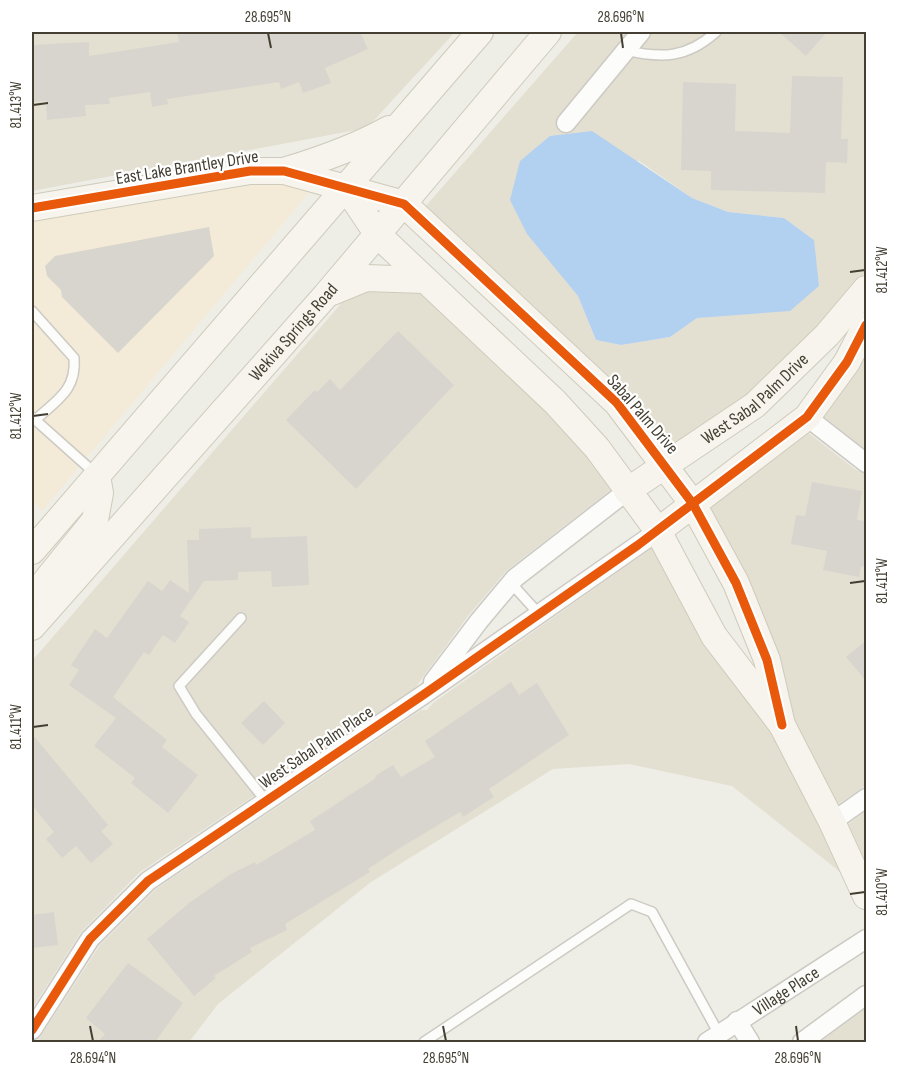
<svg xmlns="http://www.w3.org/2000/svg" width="898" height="1074" viewBox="0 0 898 1074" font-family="'Sofia Sans Condensed',sans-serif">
	<rect width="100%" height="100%" fill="#eeede6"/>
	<g fill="#e3e0d2" fill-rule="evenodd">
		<polygon points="32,32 455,32 367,128 32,191"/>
		<path d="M578 32H866V271L818 329 747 397 669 450 626 396 425 207ZM638 160 692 198 728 212 784 218 814 240 743 313 697 318 670 337 621 345 596 340 578 296 556 266Z"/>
		<polygon points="368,289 418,291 546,409 587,455 611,490 506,571 468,616 415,688 140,872 81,932 32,1009 32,661 346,298"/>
		<polygon points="866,350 866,450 822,415"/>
		<polygon points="806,431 856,470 866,474 866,785 837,805 793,721 708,506"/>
		<polygon points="653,547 771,730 844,875 732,786 629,764 553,769 371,882 218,1004 189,1042 37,1042 100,945 156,889 421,710 427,710 433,703"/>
		<polygon points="866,811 866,867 847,825"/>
		<polygon points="866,1008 866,1042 820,1042"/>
	</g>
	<polygon fill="#f3ebd7" points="274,181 275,184 284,182 312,189 42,511 32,500 32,219 251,182"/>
	<polygon fill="#b2d0f0" points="592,131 692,198 728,212 784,218 814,240 819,286 790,311 697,318 670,337 621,345 596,340 578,296 527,234 510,200 520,161 550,136"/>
	<g fill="#d7d5ce">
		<polygon points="177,32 360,32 368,49 325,68 331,83 303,93 299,82 281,89 279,82 167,99 168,104 152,107 150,92 109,98 110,104 85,105 86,116 47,120 46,101 32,102 32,45 89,42 89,56 179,42"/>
		<polygon points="779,32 827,32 806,56"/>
		<polygon points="792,76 843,77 841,139 848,139 847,163 826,162 825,193 711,190 711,171 681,170 683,82 736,84 735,131 790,133"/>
		<polygon points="209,227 214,256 118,353 62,297 61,290 47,276 45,266 55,256"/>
		<polygon points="398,331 454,385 356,489 286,420 315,390 317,392 330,379 340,390"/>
		<polygon points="812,482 862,491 857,520 867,521 867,567 861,566 859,577 823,570 827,551 791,544 796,515 805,516"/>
		<polygon points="251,527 251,538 307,536 309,585 272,587 271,571 238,572 238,580 204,581 180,616 189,622 175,643 163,635 149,655 144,652 113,697 167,740 162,747 198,775 168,813 131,783 135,778 94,746 116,718 69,685 79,670 71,665 95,629 107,638 148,581 162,591 170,580 189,593 187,540 199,540 199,529"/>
		<polygon points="867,640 867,682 846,657"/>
		<polygon points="511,682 519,695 537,683 569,735 489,789 494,797 463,817 460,812 403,846 368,869 370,872 285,924 287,930 250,948 252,952 214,976 216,978 194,996 147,939 189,903 231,874 255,862 256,865 315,830 310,821 376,778 375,776 393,765 401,777 435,757 425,741"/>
		<polygon points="264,701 285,723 263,745 241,723"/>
		<polygon points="32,734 108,825 101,831 113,844 91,863 76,846 62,858 46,839 54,832 32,805"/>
		<polygon points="54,912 58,945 32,948 32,915"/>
		<polygon points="128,963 183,1003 155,1042 98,1042 105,1034 86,1018"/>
	</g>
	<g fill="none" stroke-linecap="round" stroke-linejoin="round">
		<defs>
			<g id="lane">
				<path d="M625 50C662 59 687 58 716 32"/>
				<path d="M32 311 74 358C77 390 56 401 35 420"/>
				<polyline points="32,417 97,475"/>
				<polyline points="511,583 539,614"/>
				<polyline points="241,618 179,686 196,714 266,801"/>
				<polyline points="424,1042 631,904 652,912 719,1034"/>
			</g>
			<g id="street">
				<polyline points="566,123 641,32"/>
				<polyline points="807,417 866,463"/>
				<polyline points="433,682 479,621 515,578 627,491"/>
				<polyline points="832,822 866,798"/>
				<polyline points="737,1021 750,1042"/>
				<polyline points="32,1030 90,939 148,881 423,695 658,531"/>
				<path id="s1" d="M707 1042 866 939"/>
				<polyline points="802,1042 866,995"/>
			</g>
			<g id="secondary">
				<path d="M287 170C323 159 357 147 389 129"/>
				<polyline points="346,187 378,235 555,402 597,448 658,531 714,636 782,725 832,822 866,896"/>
				<polyline points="32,208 250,171 284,171 404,204 617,403 693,504 736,583 767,660 782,725"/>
				<polyline points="332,292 366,278 424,280"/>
				<path id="s2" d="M627 491 755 405 827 335 866 289"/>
				<polyline points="658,531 807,417 847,362 866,325"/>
				<polyline points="32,551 480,32"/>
				<polyline points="32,598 95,520 100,493 97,476"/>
				<path id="s3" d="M32 627 326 295 548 32"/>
			</g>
		</defs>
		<use href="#lane" stroke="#cccac3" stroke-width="12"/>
		<use href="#street" stroke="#cccac3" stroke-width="21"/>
		<use href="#secondary" stroke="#cecbbc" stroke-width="28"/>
		<use href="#lane" stroke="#fcfcfb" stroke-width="9"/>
		<use href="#street" stroke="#fcfcfb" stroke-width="18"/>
		<use href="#secondary" stroke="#f6f4ec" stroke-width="26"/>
		<defs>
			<g id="cycleway">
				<polyline points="32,208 250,171 284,171 404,204 617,403 693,504 736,583 767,660 782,725"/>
				<polyline points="32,1030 90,939 148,881 423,695 638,545 807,417 847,362 866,325"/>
			</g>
		</defs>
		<use href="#cycleway" stroke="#fff" stroke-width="13"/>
		<use href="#cycleway" stroke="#e8590c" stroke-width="9"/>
	</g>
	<path fill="none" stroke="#443f32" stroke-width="2" d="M268 33 271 48M621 33 623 48M33 105 48 103M850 272 865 270M33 416 48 414M850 583 865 581M33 727 48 725M850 894 865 892M90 1026 93 1041M443 1026 446 1041M796 1026 798 1041"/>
	<g text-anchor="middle" stroke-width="4.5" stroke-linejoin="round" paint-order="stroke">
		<g font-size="18" fill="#443f32" stroke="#fff">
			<text transform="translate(187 167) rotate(-9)" y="6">East Lake Brantley Drive</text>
			<text dy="6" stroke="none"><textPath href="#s3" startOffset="394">Wekiva Springs Road</textPath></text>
			<text dy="6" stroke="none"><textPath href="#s2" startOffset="158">West Sabal Palm Drive</textPath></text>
			<text transform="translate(643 414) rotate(49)" y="6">Sabal Palm Drive</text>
			<text transform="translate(316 747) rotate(-34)" y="6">West Sabal Palm Place</text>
			<text dy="6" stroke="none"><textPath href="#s1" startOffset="94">Village Place</textPath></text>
		</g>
	</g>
	<rect width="898" height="1074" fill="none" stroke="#ffffff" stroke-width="66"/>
	<rect x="33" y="33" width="832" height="1008" fill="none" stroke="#443f32" stroke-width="2"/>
	<g font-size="15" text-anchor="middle" fill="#443f32">
		<text x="268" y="22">28.695°N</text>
		<text x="621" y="22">28.696°N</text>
		<text transform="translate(16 105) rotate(-90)" y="5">81.413°W</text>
		<text transform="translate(882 270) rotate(-90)" y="5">81.412°W</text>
		<text transform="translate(16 416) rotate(-90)" y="5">81.412°W</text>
		<text transform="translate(882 581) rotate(-90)" y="5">81.411°W</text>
		<text transform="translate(16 727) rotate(-90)" y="5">81.411°W</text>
		<text transform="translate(882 892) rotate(-90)" y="5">81.410°W</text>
		<text x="93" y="1063">28.694°N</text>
		<text x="446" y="1063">28.695°N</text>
		<text x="798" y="1063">28.696°N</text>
	</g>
</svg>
